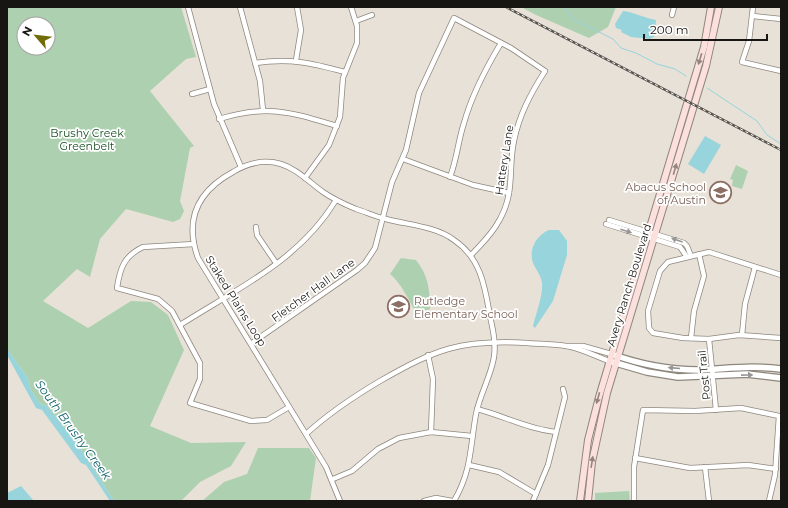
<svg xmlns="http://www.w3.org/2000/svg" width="788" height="508" viewBox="0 0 788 508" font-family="Montserrat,sans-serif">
	<rect width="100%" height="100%" fill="#e8e1d7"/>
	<g fill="#add1b0" fill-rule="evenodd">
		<path d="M7 7H181L196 57 186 59 150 91 194 146 190 148 180 201 184 211 180 219 173 222 126 209 100 239 90 277 77 269 43 301 88 328 131 301 151 302 168 315 184 350 150 426 191 443 246 442 231 466 200 482 181 501H114L77 443 47 406 39 403 31 390 27 377 7 349ZM24 24H48V48H24Z"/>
		<polygon points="521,7 616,7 608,27 589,38 536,15"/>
		<polygon points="736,165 748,171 742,189 732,186 733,180 730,179"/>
		<path d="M401 258 416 260C428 275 430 290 430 309L417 314C409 301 402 284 390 274Z"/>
		<polygon points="258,448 309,448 316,458 310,501 202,501 224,482 247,474"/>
		<polygon points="629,491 630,501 595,501 595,493"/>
	</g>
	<g fill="#98d4dc">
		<path d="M623 11C633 12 645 18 656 20L655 36 650 39 631 37 621 32 622 30 616 28 615 24Z"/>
		<polygon points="705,136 721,145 704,174 688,164"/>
		<path d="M549 230H559L567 241V255L553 301 535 328 533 326C536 313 543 297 542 283 541 275 536 270 533 263 528 249 537 235 549 230Z"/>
		<polygon points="7,349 27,377 31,390 39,403 47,406 77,443 114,501 110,501 86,465 81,463 42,410 36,408 7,355"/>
		<polygon points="21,486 34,501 7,501 7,493"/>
	</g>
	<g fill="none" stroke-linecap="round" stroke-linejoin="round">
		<g stroke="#98d4dc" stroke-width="1">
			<polyline points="565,7 573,19 613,39 621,48 636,53 657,64 675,69 686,76"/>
			<polyline points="707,88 757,121 767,135 781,144"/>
		</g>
		<defs>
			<g id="minor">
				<polyline points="188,7 214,104 241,167"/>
				<polyline points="240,7 260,81 263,110"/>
				<polyline points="753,7 749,41 742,62 781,71"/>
				<polyline points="672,15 674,7"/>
				<polyline points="753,16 781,19"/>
				<polyline points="356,21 372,15"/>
				<polyline points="296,60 301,30 297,7"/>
				<path d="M255 63C291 58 311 63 345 72"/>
				<polyline points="192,94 210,89"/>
				<path d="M219 119C268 104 290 112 337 126"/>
				<polyline points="403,159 473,185 509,193"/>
				<path d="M450 177C457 159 458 141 464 123 472 94 486 68 501 43"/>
				<polyline points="305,178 329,145 340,117 343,78 357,43 357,26 351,7"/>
				<polyline points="609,220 684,243 687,246 691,256"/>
				<polyline points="606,224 680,247 687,257"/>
				<polyline points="256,227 257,235 276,263"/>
				<path d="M194 244 143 247C124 256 120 268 117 288L158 299 172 311 200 363V379L190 403 251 421 267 420 289 407"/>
				<polyline points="781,275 709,252 668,262 660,271 648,311 649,328 653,333 683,338 709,339 739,335 781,338"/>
				<path d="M180 325C238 288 299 261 336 200"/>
				<polyline points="742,335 745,304 755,267"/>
				<polyline points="691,338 694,311 704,276 699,254"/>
				<polyline points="709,339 716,410"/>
				<path d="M252 343 357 270 365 263 375 248 392 182 406 150 419 93 454 18 511 48 545 71C531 93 519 115 514 141 510 158 512 176 509 193 505 219 489 237 471 255"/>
				<polyline points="567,346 583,346 611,354"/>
				<polyline points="428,355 433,379 431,432"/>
				<path d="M477 409C504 416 528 429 556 432"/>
				<path d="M306 434C329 413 353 397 380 381 436 349 461 339 527 343 539 344 553 344 566 346 580 348 595 356 609 361"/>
				<polyline points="635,458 690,468 748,465 776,469"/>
				<polyline points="469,465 499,472 536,494"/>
				<polyline points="705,467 709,501"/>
				<polyline points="333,479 352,471 378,449 399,438 431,432 472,436"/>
				<path d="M340 501 326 467 198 258C184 219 198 191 233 172 248 163 264 159 281 164 297 169 309 182 323 192 333 199 344 204 356 209 366 212 376 217 386 219 408 225 435 226 454 240 481 258 485 287 490 316 493 330 496 343 494 357 491 376 480 394 476 414 470 447 472 470 454 501"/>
				<polyline points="424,501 436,498 452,501"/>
				<polyline points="533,501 548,465 565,397 563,389"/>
				<polyline points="634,501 634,467 643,410 695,411 741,408 779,416 775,475 769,501"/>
			</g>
			<g id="tertiary">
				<path d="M611 354C639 364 668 370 698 370 726 369 753 365 781 369"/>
				<polyline points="609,361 647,372 678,377 747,374 781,378"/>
			</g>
			<g id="secondary">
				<polyline points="580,501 588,440 599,397 704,47 711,7"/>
				<polyline points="588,501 592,462 607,393 706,66 719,7"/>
			</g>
		</defs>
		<use href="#minor" stroke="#8e877e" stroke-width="6"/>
		<use href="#tertiary" stroke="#8e877e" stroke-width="8"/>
		<use href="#secondary" stroke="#8e877e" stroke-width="8"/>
		<use href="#minor" stroke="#fff" stroke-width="4.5"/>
		<use href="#tertiary" stroke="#fff" stroke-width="5.5"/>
		<use href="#secondary" stroke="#fce0dd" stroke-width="6"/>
		<defs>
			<polyline id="rail" points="506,7 781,150"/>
		</defs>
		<use href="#rail" stroke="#54514b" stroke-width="2.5"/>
		<use href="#rail" stroke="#fff" stroke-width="1" stroke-dasharray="3" stroke-linecap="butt"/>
	</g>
	<defs><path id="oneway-solid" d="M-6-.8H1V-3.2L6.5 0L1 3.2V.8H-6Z"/></defs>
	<g fill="#958582">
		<use href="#oneway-solid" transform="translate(700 59) rotate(107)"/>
		<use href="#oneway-solid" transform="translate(675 169) rotate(-74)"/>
		<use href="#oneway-solid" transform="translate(598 398) rotate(105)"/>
		<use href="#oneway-solid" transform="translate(592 462) rotate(-81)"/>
	</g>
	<g fill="#979694">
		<use href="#oneway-solid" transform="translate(626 231) rotate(18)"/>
		<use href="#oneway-solid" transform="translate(677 240) rotate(-160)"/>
		<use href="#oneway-solid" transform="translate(674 368) rotate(-175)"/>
		<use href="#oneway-solid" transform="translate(747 375) rotate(-1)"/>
	</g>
	<defs>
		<symbol id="school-ring" viewBox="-11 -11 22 22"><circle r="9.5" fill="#fff" stroke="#8d6e63" stroke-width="1.5"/><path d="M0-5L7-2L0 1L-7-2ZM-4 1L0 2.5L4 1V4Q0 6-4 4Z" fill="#8d6e63"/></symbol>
	</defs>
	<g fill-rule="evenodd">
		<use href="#school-ring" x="708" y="180" width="25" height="25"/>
		<use href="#school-ring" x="386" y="294" width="25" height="25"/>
	</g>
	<g text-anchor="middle" stroke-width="3.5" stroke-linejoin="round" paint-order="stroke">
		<g font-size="11" fill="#185024" stroke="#fff">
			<text x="87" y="137">Brushy Creek<tspan x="87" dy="13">Greenbelt</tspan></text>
		</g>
		<g font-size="11" fill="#181612" stroke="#fff">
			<text transform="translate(504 160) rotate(-81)" y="4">Hattery Lane</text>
			<text transform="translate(629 285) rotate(-73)" y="4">Avery Ranch Boulevard</text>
			<text transform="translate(313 290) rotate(-36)" y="4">Fletcher Hall Lane</text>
			<text transform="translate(236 301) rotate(58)" y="4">Staked Plains Loop</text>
			<text transform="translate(704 375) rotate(-96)" y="4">Post Trail</text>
		</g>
		<g font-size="11" fill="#785e54" stroke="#fff" text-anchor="end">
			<text x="706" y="191">Abacus School<tspan x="706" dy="13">of Austin</tspan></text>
			<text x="414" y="305" text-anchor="start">Rutledge<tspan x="414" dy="13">Elementary School</tspan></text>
		</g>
		<g font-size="12" font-style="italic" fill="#0b6069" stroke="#fff">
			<text transform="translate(73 430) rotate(54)" y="4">South Brushy Creek</text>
		</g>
	</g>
	<rect width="788" height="508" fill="none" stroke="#181612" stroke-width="16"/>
	<g transform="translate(36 36) rotate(298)"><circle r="19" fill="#ffffff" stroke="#a3a2a0"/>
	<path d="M0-3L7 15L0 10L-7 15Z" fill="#716c09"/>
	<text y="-6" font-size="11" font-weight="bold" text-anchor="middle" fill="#181612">N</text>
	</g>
	<path d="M644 34v6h123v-6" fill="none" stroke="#181612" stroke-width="2"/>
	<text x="650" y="34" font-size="12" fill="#181612" stroke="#ffffff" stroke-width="3" paint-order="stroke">200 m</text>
</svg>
